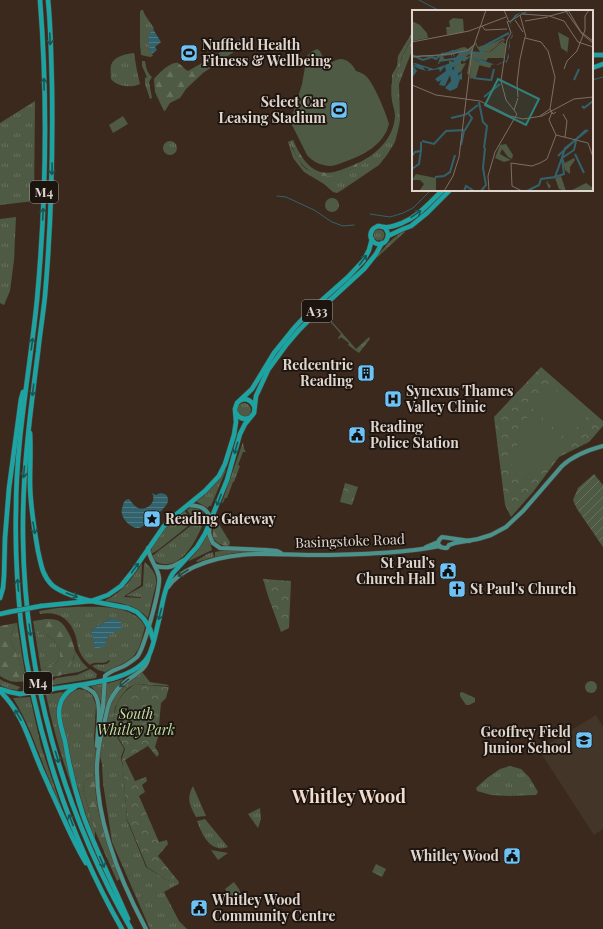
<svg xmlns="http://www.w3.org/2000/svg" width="603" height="929" viewBox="0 0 603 929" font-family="'Playfair Display',serif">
	<defs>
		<pattern id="grass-tufts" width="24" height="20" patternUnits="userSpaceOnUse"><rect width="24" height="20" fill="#4e5a43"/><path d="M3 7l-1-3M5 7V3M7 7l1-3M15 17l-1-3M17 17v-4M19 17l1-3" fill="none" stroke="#67715d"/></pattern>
		<pattern id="forest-firs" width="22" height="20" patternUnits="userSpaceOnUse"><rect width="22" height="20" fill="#4e5a43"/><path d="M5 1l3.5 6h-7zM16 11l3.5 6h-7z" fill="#67715d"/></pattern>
		<pattern id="park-crowns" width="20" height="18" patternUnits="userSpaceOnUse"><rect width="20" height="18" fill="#4e5a43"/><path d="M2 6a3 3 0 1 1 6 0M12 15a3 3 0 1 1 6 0" fill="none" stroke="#67715d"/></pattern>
		<pattern id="garden-furrows" width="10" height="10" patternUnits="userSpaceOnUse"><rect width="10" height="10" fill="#4e5a43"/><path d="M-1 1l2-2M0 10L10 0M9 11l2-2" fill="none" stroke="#67715d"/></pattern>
		<pattern id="water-rules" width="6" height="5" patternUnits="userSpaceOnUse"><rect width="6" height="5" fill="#32636d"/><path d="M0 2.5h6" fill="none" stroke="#4f7881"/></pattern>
	</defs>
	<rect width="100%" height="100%" fill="#3b291e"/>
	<polygon fill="#433528" points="596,715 603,727 603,829 594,835 539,750"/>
	<g fill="url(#grass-tufts)" fill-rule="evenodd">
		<path d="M141 10H143L145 15 154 28C146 36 148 47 153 56L150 57 141 55 140 44V12Z"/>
		<path d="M413 35V48L399 84 400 120 399 126 395 142 387 155 379 165 342 190 337 193 333 192 324 184 304 172 293 158 288 142 290 141 292 148 302 165 306 169 312 172 338 174 357 167 358 163C376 155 394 138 395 116 395 111 393 106 392 101 391 94 391 88 392 82H394L397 70 400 66 401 60Z"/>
		<path d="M134 53 137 71 140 84C132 88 117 87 111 79 111 75 110 69 111 65 114 56 126 54 134 53Z"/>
		<path d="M142 61H145C146 67 147 73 152 77L149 82 152 98 150 99 145 84V78L147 77 142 66Z"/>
		<polygon points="35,101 34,201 0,205 0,123"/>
		<circle cx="170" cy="148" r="7"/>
		<circle cx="332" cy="205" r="7"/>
		<polygon points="16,217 14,260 10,291 4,305 0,303 0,219"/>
		<circle cx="379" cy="235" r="5.5"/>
		<path d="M405 231V232L372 262C382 251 391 237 405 231Z"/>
		<polygon points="328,317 356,349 369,337 370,339 359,353 348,345 349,343 341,337 339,339 338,338 341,334 327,318"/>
		<circle cx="244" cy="410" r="7"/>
		<polygon points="243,442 244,449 246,452 243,452 238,465 240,466 234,482 233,482 227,498 225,498 223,503 222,502"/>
		<path d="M225 469 226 470 211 506H209L208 508 197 502V501C209 492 217 482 225 469Z"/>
		<polygon points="190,508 197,509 204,512 194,521 187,510"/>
		<path d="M185 511 193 522 158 550 151 554C150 541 174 517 185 511Z"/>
		<path d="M206 514V517C199 534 186 566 164 564 158 564 155 561 152 556Z"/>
		<polygon points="208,534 212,550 189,561 189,560 198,550"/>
		<polygon points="226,550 253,551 253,552 234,553 215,557 215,552"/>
		<polygon points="213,552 214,557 197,562 196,561 207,554"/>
		<path d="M145 562C152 569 157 574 156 584L148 618C135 605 124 603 106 601V600C123 592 132 578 142 563L141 585 126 595 124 597 140 598 141 597 127 596V595L143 586 144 564Z"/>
		<path d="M74 607C96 607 135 604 145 627 140 645 140 655 122 664 116 667 110 669 105 672L98 670 92 666C98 662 104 668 110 661L109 660C103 666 96 660 90 665 85 661 81 656 79 650 77 645 77 639 75 634 69 617 56 611 40 614L39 611 57 608ZM111 618 113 632 108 636 105 643 95 648 91 631 93 629Z"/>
		<polygon points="16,623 17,623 26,680 25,681 24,675 19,660 11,641 11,635"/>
		<path d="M35 633C40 633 46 634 50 637 57 642 64 654 57 662 53 667 46 665 41 670Z"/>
		<polygon points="75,651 82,662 88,668 79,672 53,676 62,674 74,658"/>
		<polygon points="90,669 97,674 96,678 53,685 51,682 56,678 77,675"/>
		<polygon points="142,672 150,682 169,685 168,686 136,684 128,688 121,696 115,708 111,735 116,735 124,749 121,757 123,769 127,820 146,867 165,879 178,884 164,892 179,921 187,929 150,929 112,842 103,783 102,764 100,756 101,744 109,708 113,698 119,688"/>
		<polygon points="0,679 3,681 20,687 20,688 18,689 18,690 9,689 0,685"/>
		<polygon points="123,679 112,693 104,716 106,684"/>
		<circle cx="591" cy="687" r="6"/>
		<polygon points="102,684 103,685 101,702 97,693 91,686"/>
		<path d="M79 689 85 690 92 695 96 705 94 739 96 752 95 773 93 776 85 781 83 789 95 831V840C92 830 88 821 85 811 77 788 72 765 67 742 64 731 60 719 61 708 63 698 70 692 79 689Z"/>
		<path d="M62 692H63L58 704V717L69 772 80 810C66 772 54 734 46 695Z"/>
		<polygon points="462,692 475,698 475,702 469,705 466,705 460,696 460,693"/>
		<path d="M30 697 41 746 63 812C59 804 56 795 52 786 39 756 30 725 13 698Z"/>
		<polygon points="510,766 521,769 529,777 538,792 536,795 509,796 491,795 477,791 476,788 487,778 500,769"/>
		<path d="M193 786 206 816 196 817C190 805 186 799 193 786Z"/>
		<polygon points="260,808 261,819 258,828 248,814"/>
		<path d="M205 819 228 847C225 848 221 849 218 848 206 845 201 831 197 821Z"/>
		<polygon points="211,850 228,853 218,860"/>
		<polygon points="376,864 386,869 382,877 372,872"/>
		<polygon points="234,882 239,889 243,900 235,905 225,889"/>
	</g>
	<g fill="url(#forest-firs)">
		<polygon points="413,31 413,35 401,59 400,66 397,70 394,82 392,82 392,75 397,66 398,56"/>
		<path d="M240 39 241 47 203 73 186 89 180 98 170 103 165 111H164L155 92 154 79C158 74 171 61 178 63 182 65 184 69 188 71L216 55Z"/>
		<path d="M293 140C301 157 311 177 334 172 342 170 350 166 358 163L357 167C351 169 345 172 339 174 312 182 298 164 290 141Z"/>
		<path d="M217 521 230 542 229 546C213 546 208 533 217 521Z"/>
		<path d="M46 619C50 619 55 619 59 621 66 625 74 642 75 651 75 658 67 672 61 675 56 677 48 677 42 678L41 670C46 665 53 667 57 662 64 654 57 642 50 637 46 634 40 633 35 633L33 621Z"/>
		<path d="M16 623 11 635V641L19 660 24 675 25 681C14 683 10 682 0 676V626Z"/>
		<path d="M95 773C95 780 95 788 96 795 99 824 111 852 120 879L117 881 95 831 83 789 85 781 93 776Z"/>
	</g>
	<g fill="url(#park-crowns)">
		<polygon points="541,367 603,421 603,426 589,442 559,457 533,492 511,517 505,505 494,417"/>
		<polygon points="345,483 358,487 352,505 340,502"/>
		<polygon points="263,579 291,581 289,628 281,632 268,596"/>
		<path d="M136 684 169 687 166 698 161 703 158 737 155 747 159 754 157 757 148 746 125 760 135 781 146 777 147 781 142 785 145 792 139 796 159 842 167 840 168 844 158 856 179 882 178 885 165 879 147 867 127 819 122 758 125 749 117 735 111 734C115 712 114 696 136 684Z"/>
	</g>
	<polygon fill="url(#garden-furrows)" points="594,474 603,485 603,547 577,509 573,500 578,488"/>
	<g fill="#4e5a43">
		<path d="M317 49 320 51 326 65C336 61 340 55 350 63 353 66 354 67 356 71 360 72 364 74 367 77 375 86 386 113 389 124 384 145 362 156 344 162 339 164 334 166 329 166 320 165 313 162 307 155L292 125 291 120 302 84 307 56 311 52Z"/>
		<polygon points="123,116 128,124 113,133 109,125"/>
		<polygon points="551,386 587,416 567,439 532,408"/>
		<polygon points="531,413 563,441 545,462 513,434"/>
		<polygon points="519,443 543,464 530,480 505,458"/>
		<polygon points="146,716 153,716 153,729 147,729"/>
	</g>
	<g fill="url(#water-rules)">
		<path d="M153 29 161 42 155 47 157 50 152 54C148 46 146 36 153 29Z"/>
		<path d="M152 493 156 495C163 490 171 496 167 504 165 507 162 510 160 512H157L153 510 148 512C147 516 148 520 145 524 138 534 124 523 122 514 121 511 122 508 123 505 124 501 125 500 129 499 132 502 134 506 138 508 147 511 157 502 152 493Z"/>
		<path d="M111 618 116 619 122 623 121 630C111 633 106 636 105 646L95 649 91 631 93 629Z"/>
	</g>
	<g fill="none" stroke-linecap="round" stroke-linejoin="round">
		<g stroke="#32636d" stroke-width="1">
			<polyline points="419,0 440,11"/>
			<polyline points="592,80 603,77"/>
			<polyline points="277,196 286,197 314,210 332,222 343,226 354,225"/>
			<polyline points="370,214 390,217 403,213 413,208 431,190"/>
		</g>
		<defs>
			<g id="major">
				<path d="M188 505C200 506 207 507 211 520"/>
				<polyline points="210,525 209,533 211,539 213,543 220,548 266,550 277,551 281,553"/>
				<path d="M470 541 442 537 439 540 438 544 440 547 445 548H447L449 545 455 543 478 539 491 535 506 527 523 511 562 466C574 455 588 450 603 446"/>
				<polyline points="426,547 438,542"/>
				<path d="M155 566C168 569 173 567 184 560"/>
				<path d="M168 587C175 577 183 572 194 567 238 547 280 556 327 555 363 554 404 553 440 546"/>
				<path d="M80 685C85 687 90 689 94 693 103 704 97 732 97 746"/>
				<path d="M98 730 103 707 105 676C110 671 115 670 122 667 127 665 132 661 137 657 144 649 161 587 159 577 157 566 149 559 148 548"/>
				<path d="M146 929C120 880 95 820 97 764 98 750 100 737 104 724 106 717 107 708 110 701 114 693 118 687 125 682 136 673 146 671 149 656"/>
			</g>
			<g id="highway">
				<path d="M40 0C48 100 46 201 37 300 30 370 16 439 16 509 15 547 17 585 21 623 34 730 69 836 122 929"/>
				<path d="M48 0C51 28 51 57 52 86 53 156 51 226 45 296 43 315 40 333 38 352 30 414 22 475 23 538 25 675 62 810 131 929"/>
				<polyline points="592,55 603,55"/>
				<polyline points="592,68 603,64"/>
				<path d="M384 227C393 235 385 248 375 243 370 240 369 234 373 229 374 228 376 227 378 226 383 226 380 227 384 227 390 228 397 225 402 223 419 216 430 202 443 190"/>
				<polyline points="388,236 403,229 411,226 427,213 450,190"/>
				<path d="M241 400C247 398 252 401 254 406"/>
				<path d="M236 413C239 418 243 420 249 418"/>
				<path d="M30 433C31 449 30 466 30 482 30 505 34 528 38 551 41 564 42 575 52 585 61 593 79 598 91 601"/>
				<polyline points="0,598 3,588 4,576 5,538 9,488 21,399 23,392"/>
				<polyline points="91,601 108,595 121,586 133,571 164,526 173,517 205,491 219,476 225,464 234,435 236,422 235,409 237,403 252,389 274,353 295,327 312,309 348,277 364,260 369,250 372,239"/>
				<polyline points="41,606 91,601 128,608 137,612 144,619 150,629 153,639"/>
				<polyline points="0,614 9,612"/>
				<path d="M75 687C68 691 62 696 60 705 57 716 62 730 65 741 69 766 75 791 83 815 96 851 113 884 128 919"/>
				<polyline points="0,689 10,692 20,694"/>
				<path d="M53 689C80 684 135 682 149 655 154 645 156 631 159 620 162 605 165 586 173 573L197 547 205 534 227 480 240 434 245 424 254 413 256 396 268 370 287 344 299 330 316 313 364 269 376 254 382 243"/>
				<path d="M0 691C23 714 28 738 40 766 43 774 47 781 50 789 62 814 72 840 86 863"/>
			</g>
		</defs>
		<use href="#major" stroke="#53453a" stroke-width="5"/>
		<use href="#highway" stroke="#53453a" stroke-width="5.5"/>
		<use href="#major" stroke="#4a928c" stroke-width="4"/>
		<use href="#highway" stroke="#1da3a2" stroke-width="4.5"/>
		<defs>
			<g id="highway-bridge">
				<polyline points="9,612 41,606"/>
				<polyline points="20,694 53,689"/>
			</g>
		</defs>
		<use href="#highway-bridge" stroke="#53453a" stroke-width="5.5" stroke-linecap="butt"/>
		<use href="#highway-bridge" stroke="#1da3a2" stroke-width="4.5"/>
	</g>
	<defs><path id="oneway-shaft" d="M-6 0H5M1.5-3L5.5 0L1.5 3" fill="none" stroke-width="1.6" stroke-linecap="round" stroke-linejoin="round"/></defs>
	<g stroke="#1c5451">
		<use href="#oneway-shaft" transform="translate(50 39) rotate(88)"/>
		<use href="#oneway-shaft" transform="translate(44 84) rotate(-92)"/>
		<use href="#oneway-shaft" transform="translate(52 169) rotate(91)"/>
		<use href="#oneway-shaft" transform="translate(43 214) rotate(-87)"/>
		<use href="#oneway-shaft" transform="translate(416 214) rotate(-35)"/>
		<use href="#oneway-shaft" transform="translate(363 260) rotate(-54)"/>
		<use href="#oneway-shaft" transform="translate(32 344) rotate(-82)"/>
		<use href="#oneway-shaft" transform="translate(33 390) rotate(97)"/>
		<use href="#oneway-shaft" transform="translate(236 448) rotate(106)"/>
		<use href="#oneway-shaft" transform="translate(24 472) rotate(94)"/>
		<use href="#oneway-shaft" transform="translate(219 500) rotate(111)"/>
		<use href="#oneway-shaft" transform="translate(34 528) rotate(80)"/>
		<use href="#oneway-shaft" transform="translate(135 568) rotate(-54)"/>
		<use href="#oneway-shaft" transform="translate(18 585) rotate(-94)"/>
		<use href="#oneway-shaft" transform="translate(72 595) rotate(20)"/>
		<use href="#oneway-shaft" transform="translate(160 614) rotate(105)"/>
		<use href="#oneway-shaft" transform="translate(30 630) rotate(82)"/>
		<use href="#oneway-shaft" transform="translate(18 715) rotate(-120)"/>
		<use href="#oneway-shaft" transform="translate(57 757) rotate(74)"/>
		<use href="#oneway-shaft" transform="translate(71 820) rotate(-111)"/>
		<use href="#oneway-shaft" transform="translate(102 862) rotate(67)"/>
	</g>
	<g stroke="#2e4641">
		<use href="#oneway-shaft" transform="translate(183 573) rotate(147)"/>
		<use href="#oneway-shaft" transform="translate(124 683) rotate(141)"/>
	</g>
	<defs>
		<symbol id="stadium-square" viewBox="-11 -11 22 22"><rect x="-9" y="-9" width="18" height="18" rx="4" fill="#6fc2f4" stroke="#1c140f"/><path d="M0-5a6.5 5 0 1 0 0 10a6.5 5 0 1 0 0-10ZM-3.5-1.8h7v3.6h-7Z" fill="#111"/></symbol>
		<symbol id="building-square" viewBox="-11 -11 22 22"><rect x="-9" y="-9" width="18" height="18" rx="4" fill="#6fc2f4" stroke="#1c140f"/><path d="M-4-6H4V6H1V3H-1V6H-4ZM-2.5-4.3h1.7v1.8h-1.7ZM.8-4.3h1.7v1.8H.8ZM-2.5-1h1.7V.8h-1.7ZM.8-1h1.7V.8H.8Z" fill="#111"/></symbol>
		<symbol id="hospital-square" viewBox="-11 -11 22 22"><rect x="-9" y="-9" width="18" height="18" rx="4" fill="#6fc2f4" stroke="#1c140f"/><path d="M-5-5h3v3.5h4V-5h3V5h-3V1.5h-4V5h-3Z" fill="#111"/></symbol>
		<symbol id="civic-square" viewBox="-11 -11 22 22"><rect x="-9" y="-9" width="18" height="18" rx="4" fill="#6fc2f4" stroke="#1c140f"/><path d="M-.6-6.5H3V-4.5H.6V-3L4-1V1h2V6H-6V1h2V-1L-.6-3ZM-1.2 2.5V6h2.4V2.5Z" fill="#111"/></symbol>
		<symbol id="sight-square" viewBox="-11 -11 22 22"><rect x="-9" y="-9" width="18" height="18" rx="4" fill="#6fc2f4" stroke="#1c140f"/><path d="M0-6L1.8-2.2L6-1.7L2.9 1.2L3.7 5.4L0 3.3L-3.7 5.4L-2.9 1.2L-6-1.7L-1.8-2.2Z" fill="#111"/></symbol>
		<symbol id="church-square" viewBox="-11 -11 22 22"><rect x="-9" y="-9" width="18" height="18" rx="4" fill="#6fc2f4" stroke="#1c140f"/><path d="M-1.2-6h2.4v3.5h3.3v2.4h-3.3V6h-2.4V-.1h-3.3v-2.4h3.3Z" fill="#111"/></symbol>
		<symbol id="school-square" viewBox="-11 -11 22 22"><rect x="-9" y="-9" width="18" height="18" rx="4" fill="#6fc2f4" stroke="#1c140f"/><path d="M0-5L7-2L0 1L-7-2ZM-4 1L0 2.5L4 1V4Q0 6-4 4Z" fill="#111"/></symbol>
	</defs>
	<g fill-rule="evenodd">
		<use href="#stadium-square" x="179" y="43" width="20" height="20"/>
		<use href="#stadium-square" x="329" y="100" width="20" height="20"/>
		<use href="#building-square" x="356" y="363" width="20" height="20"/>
		<use href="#hospital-square" x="383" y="389" width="20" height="20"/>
		<use href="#civic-square" x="347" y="425" width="20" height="20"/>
		<use href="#sight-square" x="142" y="509" width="20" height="20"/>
		<use href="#civic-square" x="438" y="561" width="20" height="20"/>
		<use href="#church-square" x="447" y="579" width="20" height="20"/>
		<use href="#school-square" x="574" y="730" width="20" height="20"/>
		<use href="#civic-square" x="502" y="846" width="20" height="20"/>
		<use href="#civic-square" x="189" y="898" width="20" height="20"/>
	</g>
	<g text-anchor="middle" stroke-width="3.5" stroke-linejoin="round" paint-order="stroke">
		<g fill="#1c140f" stroke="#a59b94" stroke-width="1">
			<rect x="30" y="181" width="28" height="22" rx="3"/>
			<rect x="302" y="300" width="30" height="22" rx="3"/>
			<rect x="24" y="672" width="28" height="22" rx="3"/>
		</g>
		<g font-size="13" font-weight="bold" fill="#e0d5cd">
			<text x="44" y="197">M4</text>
			<text x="317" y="316">A33</text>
			<text x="38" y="688">M4</text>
		</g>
		<g font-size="14" font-weight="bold" fill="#e0d5cd" stroke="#1c140f" text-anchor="start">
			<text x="202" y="50">Nuffield Health<tspan x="202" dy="16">Fitness &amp; Wellbeing</tspan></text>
			<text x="326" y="107" text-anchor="end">Select Car<tspan x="326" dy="16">Leasing Stadium</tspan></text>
			<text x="353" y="370" text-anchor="end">Redcentric<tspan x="353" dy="16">Reading</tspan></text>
			<text x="406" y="396">Synexus Thames<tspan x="406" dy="16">Valley Clinic</tspan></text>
			<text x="370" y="432">Reading<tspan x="370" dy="16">Police Station</tspan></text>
			<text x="165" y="524">Reading Gateway</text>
			<text x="435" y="568" text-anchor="end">St Paul's<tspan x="435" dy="16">Church Hall</tspan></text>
			<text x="470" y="594">St Paul's Church</text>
			<text x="571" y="737" text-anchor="end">Geoffrey Field<tspan x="571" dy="16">Junior School</tspan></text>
			<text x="499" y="861" text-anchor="end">Whitley Wood</text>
			<text x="212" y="905">Whitley Wood<tspan x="212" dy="16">Community Centre</tspan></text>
		</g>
		<g font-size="14" fill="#e0d5cd" stroke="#1c140f">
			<text transform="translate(350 541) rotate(-2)" y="5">Basingstoke Road</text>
		</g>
		<g font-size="14" font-style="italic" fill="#bfdfa4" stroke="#1c140f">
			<text x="136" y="719">South<tspan x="136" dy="16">Whitley Park</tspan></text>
		</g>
		<g font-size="18" font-weight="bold" fill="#f3dbcc" stroke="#1c140f">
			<text x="349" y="803">Whitley Wood</text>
		</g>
	</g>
	<g transform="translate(412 10)">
		<rect width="181" height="181" fill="#3b291e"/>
		<path d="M0 11 8 15 15 23 16 28 1 31ZM91 29 78 41 71 42 75 35ZM91 32 94 34 92 48H76L74 51 59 47 60 42H78ZM59 47 68 53 64 67 58 69ZM94 134 101 145 100 149 96 147 90 139 88 144 99 150 92 152 83 148 88 135ZM4 164 24 168V181H7L12 174 8 170H0Z" fill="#4e5a43"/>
		<path d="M91 28 93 30 91 32 77 42 70 43H61L60 42 59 47 57 44 54 47H59V52L63 51 60 47 64 51 80 54 78 58 59 53 57 64H55L58 47 52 52 49 49V54L54 53 49 62 46 63V59L41 63 43 54 38 58 40 61 37 63 33 61 37 60 32 57 37 56V50L41 52 44 50 47 43 42 44 43 47 40 44V48L39 45 31 46 33 50 28 51 27 54 31 53 26 54 29 43 45 41 53 37 56 39 61 35 60 42H68L63 34 64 32 66 37 78 33 72 41 74 42 92 30 84 32ZM150 146 153 153 162 148 163 150 158 157V164L153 160ZM149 166 154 181 147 179 143 168 135 172 139 176 137 179 134 172ZM174 173 181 178V181H158Z" fill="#4e5a43"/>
		<path d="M41 8 51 9 52 22 35 25 34 17H38L37 11ZM146 22 157 28 155 45V42L149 38ZM51 37 54 40 36 45 17 47 2 45H29Z" fill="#4e5a43"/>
		<path d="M113 0 114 3 125 0 112 4 108 3 99 12V16L100 18 101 25 100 28 98 29V36L96 42 97 47 94 54V51L88 54 85 55 70 53 58 47 55 49 51 50 40 58 41 61 42 58 44 59 46 56 51 57 47 58 46 66 50 62V70L48 69 45 78 38 81 33 78 39 71 38 65 33 76 27 75 29 70 26 72 23 69 34 61 33 56 28 62 27 59 15 61 17 59 11 57 14 61 2 57 5 61 0 68V56L8 58 0 55H6L0 54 3 53 22 59 58 46 84 55 95 50 98 29 101 24 100 18 98 12 103 5 107 3 113 2Z" fill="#32636d"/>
		<path fill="none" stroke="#32636d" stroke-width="2" d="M0 45 11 50 20 47 24 49 27 46 41 41 70 43 74 35 97 23M40 49 43 50 50 42M27 51 53 47M61 68 78 70M162 70 167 59M79 71 82 59M72 87 88 74M67 92 71 112 75 116 72 138M170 96 172 98 181 91M53 105 66 95M39 108 52 105M10 131 22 134 34 121 53 120 60 108 56 103M49 135 52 121M152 139 176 120M163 144 172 163M0 146 3 142 9 141V132M146 146 174 120M0 159 7 154 9 140M23 167 32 166 38 162 43 145M143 167 152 164 150 148 162 140 164 131M52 181 54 176 62 181M69 181 74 175 71 158 73 138M115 181 127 175 129 169 143 167 153 139"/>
		<path fill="none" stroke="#7d6e64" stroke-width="1" d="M92 0 97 12 110 4 138 6M153 0 170 24 181 33M156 0 169 22 181 31M108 5 114 27M137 6 152 11 166 32 181 37M138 6 156 1M103 10 111 22M113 11 136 7M70 16 73 20 95 19M57 21 94 7M113 28 129 32 136 41 143 67 138 99 141 104 144 102M0 32 57 21M0 47 39 44 56 40 63 34M108 49 113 27M152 59 155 51 165 41 173 20V6L177 0M0 75 24 85 68 91 98 106 111 109 130 106 162 89 181 87M106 87 105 73 108 49M102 100 106 88M140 102 137 110 144 125 176 133 181 147M151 104 155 111 153 127M128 106 138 99M32 181 41 166 47 147 60 41 74 0M77 181 76 166 83 142 105 104 94 90 89 71 95 30 99 23 95 11M110 181 100 176 99 153 120 156 128 153 135 149 144 125"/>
		<path fill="#2e847c" fill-opacity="0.15" stroke="#2e847c" stroke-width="2" d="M86 69 127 89 114 115 73 95Z"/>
		<rect width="181" height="181" fill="none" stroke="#e0d5cd" stroke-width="2"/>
	</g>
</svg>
